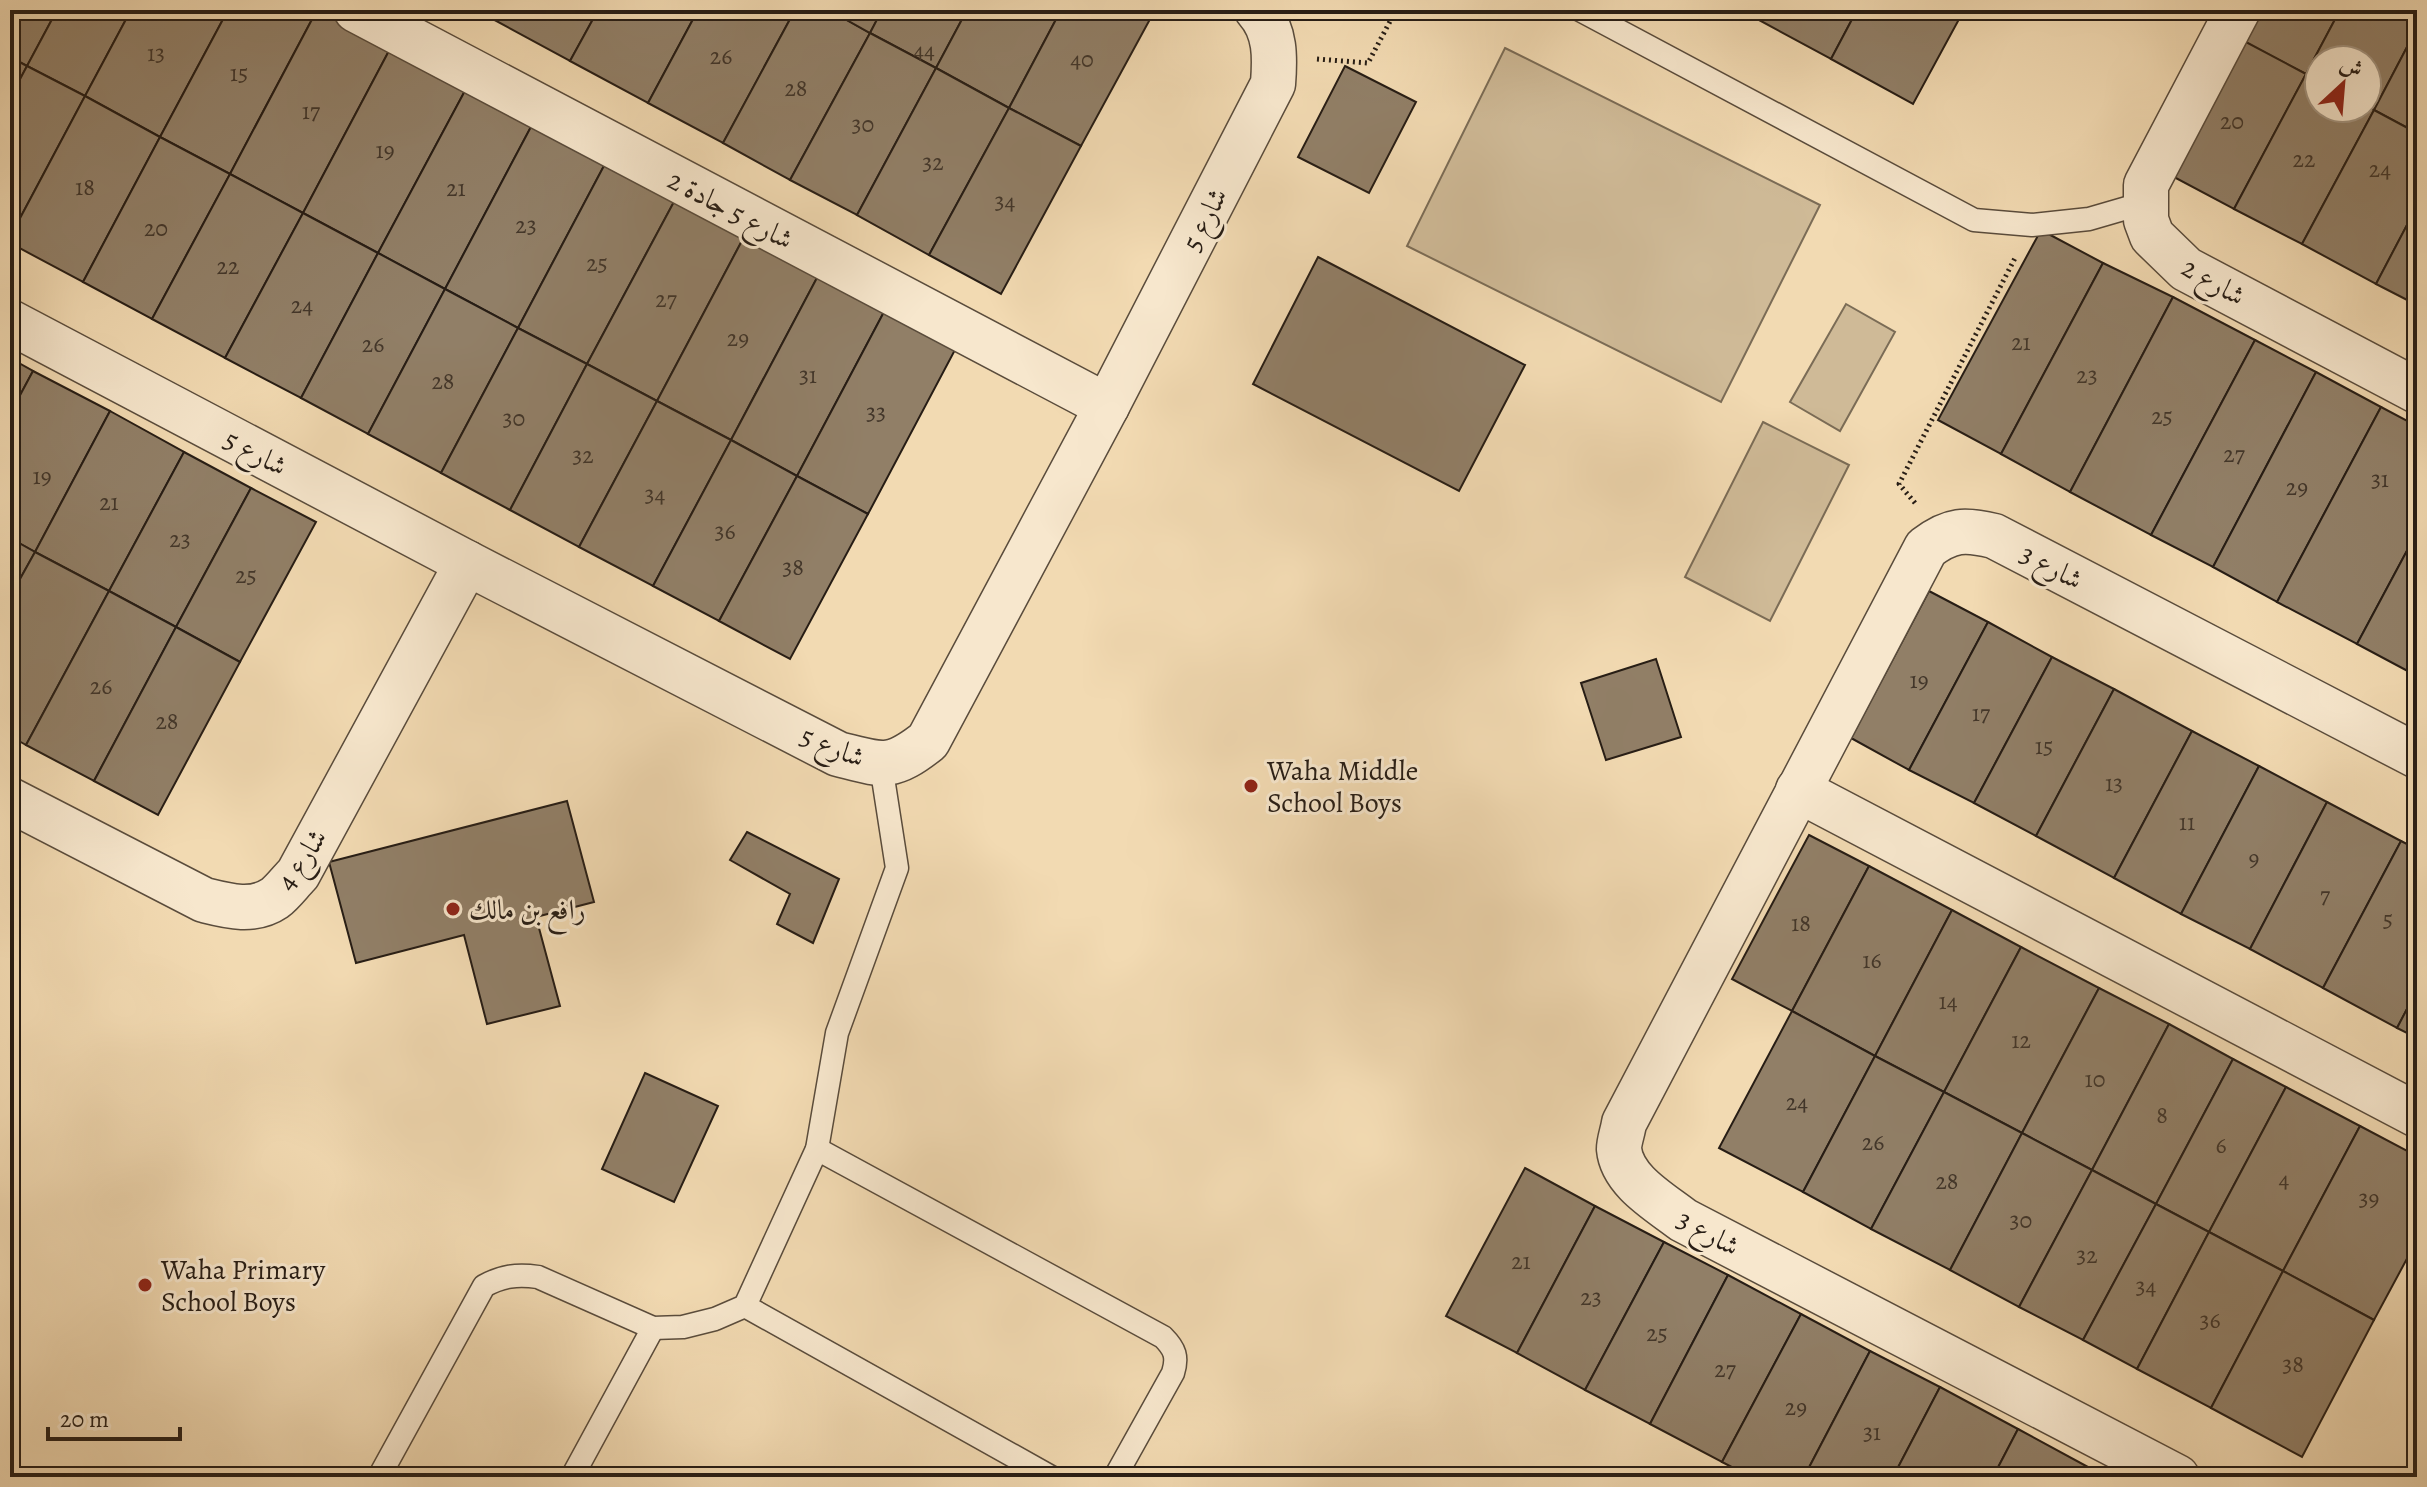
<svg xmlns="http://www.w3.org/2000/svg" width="2427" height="1487" viewBox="0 0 2427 1487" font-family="Alegreya,Amiri,serif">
	<rect width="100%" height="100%" fill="#f2dab2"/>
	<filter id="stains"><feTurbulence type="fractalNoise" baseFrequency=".0025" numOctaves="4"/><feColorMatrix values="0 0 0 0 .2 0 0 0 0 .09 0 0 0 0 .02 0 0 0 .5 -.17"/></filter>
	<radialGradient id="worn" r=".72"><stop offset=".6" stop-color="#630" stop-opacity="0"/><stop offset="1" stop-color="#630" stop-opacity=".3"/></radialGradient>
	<g fill="#cfba97" stroke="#7b6c56" stroke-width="2">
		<polygon points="1505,48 1820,205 1721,402 1407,246"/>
		<polygon points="1846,304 1895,332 1840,431 1790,402"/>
		<polygon points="1763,422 1849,465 1770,621 1685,577"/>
	</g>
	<g fill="#917f67" stroke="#271d15" stroke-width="2">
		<polygon points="10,10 57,10 27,66 10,57"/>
		<polygon points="57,10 131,10 85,96 27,66"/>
		<polygon points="131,10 228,10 160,137 85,96"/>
		<polygon points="228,10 317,10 230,174 160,137"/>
		<polygon points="317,10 322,10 391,47 303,213 230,174"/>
		<polygon points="493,10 598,10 570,61 489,17"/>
		<polygon points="598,10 698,10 648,103 570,61"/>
		<polygon points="698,10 795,10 723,143 648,103"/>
		<polygon points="795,10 829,10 870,33 790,180 723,143"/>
		<polygon points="829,10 882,10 870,33"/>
		<polygon points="882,10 967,10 936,68 870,33"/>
		<polygon points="967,10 1061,10 1009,108 936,68"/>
		<polygon points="1061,10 1155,10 1081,146 1009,108"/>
		<polygon points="1764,10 1857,10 1831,59 1759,20"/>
		<polygon points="1857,10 1964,10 1913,104 1831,59"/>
		<polygon points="2244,10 2340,10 2306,74 2231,35"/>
		<polygon points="2340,10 2417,10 2417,28 2374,110 2367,106 2367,60 2319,60 2319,81 2306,74"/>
		<polygon points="2417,28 2417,133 2374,110"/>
		<polygon points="870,33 936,68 857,215 790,180"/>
		<polygon points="2229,33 2306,74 2234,209 2157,168"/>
		<polygon points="391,47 467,87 378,253 303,213"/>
		<polygon points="10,57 27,66 10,98"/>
		<polygon points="27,66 85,96 10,237 10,98"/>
		<polygon points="1345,66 1416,102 1369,193 1298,157"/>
		<polygon points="936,68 1009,108 929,255 857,215"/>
		<polygon points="2306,74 2319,81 2319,108 2367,106 2374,110 2302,244 2234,209"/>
		<polygon points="467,87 533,123 445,289 378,253"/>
		<polygon points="85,96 160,137 83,282 10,243 10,237"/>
		<polygon points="1009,108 1081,146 1001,294 929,255"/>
		<polygon points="2374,110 2417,133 2417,206 2376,284 2302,244"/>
		<polygon points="533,123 606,162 518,328 445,289"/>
		<polygon points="160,137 230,174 152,319 83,282"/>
		<polygon points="606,162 676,198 587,364 518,328"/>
		<polygon points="230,174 303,213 225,358 152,319"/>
		<polygon points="676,198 745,235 657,401 587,364"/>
		<polygon points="2417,206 2417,305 2376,284"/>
		<polygon points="303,213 378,253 301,398 225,358"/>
		<polygon points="2041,230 2103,263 2001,454 1938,420"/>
		<polygon points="745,235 819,274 731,440 657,401"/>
		<polygon points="378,253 445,289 368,434 301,398"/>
		<polygon points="1318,257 1525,365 1459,491 1253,384"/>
		<polygon points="2103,263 2173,297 2070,492 2001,454"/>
		<polygon points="819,274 885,310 797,476 731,440"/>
		<polygon points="445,289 518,328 441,473 368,434"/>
		<polygon points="2173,297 2255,340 2151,535 2070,492"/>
		<polygon points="885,310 956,348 868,514 797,476"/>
		<polygon points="518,328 587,364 510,510 441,473"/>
		<polygon points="2255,340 2316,372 2213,567 2151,535"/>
		<polygon points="10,358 33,371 10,414"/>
		<polygon points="587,364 657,401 579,547 510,510"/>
		<polygon points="33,371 110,411 35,552 10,538 10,414"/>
		<polygon points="2316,372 2381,407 2277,602 2213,567"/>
		<polygon points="657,401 731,440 653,586 579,547"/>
		<polygon points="2381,407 2417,426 2417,532 2357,644 2277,602"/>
		<polygon points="110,411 184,452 109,591 35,552"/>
		<polygon points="731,440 797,476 719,621 653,586"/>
		<polygon points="184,452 251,488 176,627 109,591"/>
		<polygon points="797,476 868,514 790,659 719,621"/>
		<polygon points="251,488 316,522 240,662 176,627"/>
		<polygon points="2417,532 2417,676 2357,644"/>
		<polygon points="10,538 35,552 10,597"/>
		<polygon points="35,552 109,591 26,745 10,736 10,597"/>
		<polygon points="109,591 176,627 94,781 26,745"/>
		<polygon points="1929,591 1988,622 1909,770 1851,738"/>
		<polygon points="1988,622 2052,657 1974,803 1909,770"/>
		<polygon points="176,627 240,662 158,815 94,781"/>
		<polygon points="2052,657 2114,689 2036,836 1974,803"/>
		<polygon points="1656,659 1681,737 1606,760 1581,683"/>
		<polygon points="2114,689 2192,731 2114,878 2036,836"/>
		<polygon points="2192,731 2259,766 2181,914 2114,878"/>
		<polygon points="2259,766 2327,802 2250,949 2181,914"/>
		<polygon points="567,801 594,902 536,917 560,1006 487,1024 464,935 356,963 329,862"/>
		<polygon points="2327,802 2401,841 2323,988 2250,949"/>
		<polygon points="747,832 839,879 813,943 777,924 790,894 730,860"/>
		<polygon points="1809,835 1869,866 1792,1011 1732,979"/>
		<polygon points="2401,841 2417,849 2417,990 2397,1028 2323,988"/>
		<polygon points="1869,866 1952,910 1875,1056 1792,1011"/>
		<polygon points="1952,910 2021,947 1944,1092 1875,1056"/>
		<polygon points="2021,947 2099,988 2022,1133 1944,1092"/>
		<polygon points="2099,988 2169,1024 2092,1170 2022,1133"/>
		<polygon points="2417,990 2417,1038 2397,1028"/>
		<polygon points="1792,1011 1875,1056 1803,1192 1719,1148"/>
		<polygon points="2169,1024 2233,1059 2156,1204 2092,1170"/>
		<polygon points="1875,1056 1944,1092 1871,1229 1803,1192"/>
		<polygon points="2233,1059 2286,1087 2209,1232 2156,1204"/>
		<polygon points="645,1073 718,1106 674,1202 602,1169"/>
		<polygon points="2286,1087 2360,1126 2283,1271 2209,1232"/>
		<polygon points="1944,1092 2022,1133 1950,1270 1871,1229"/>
		<polygon points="2360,1126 2417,1156 2417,1240 2374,1320 2283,1271"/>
		<polygon points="2022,1133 2092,1170 2019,1307 1950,1270"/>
		<polygon points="1525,1168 1595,1206 1517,1353 1446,1316"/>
		<polygon points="2092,1170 2156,1204 2083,1340 2019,1307"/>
		<polygon points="2156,1204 2209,1232 2137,1369 2083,1340"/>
		<polygon points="1595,1206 1664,1242 1585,1390 1517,1353"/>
		<polygon points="2209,1232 2283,1271 2211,1408 2137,1369"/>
		<polygon points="1664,1242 1728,1275 1650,1424 1585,1390"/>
		<polygon points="2283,1271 2374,1320 2302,1457 2211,1408"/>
		<polygon points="1728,1275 1801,1314 1722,1462 1650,1424"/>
		<polygon points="1801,1314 1870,1351 1804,1477 1751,1477 1722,1462"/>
		<polygon points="1870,1351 1940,1387 1893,1477 1804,1477"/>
		<polygon points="1940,1387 2018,1429 1993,1477 1893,1477"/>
		<polygon points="2018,1429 2088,1467 2083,1477 1993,1477"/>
	</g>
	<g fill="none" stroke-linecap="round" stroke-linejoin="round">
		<defs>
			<g id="service">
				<polyline points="1580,10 1974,220 2032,225 2089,219 2144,203"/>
				<path d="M817 1149 1163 1337C1175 1349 1178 1357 1173 1373L1115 1477"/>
				<polyline points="745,1306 1051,1477"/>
				<path d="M379 1477 484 1286C502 1276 517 1274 538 1277L653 1328 683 1327 715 1319 745 1306 817 1149 837 1033 897 868 881 765"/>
				<polyline points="572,1477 653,1328"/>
			</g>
			<g id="minor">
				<polyline points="356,10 1107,406"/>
				<polyline points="2238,10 2146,185 2146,220 2152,236 2186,269 2417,391"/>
				<path d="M10 322 467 563 838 754C882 765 890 771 928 741L1107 406 1273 84C1275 58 1276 31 1257 10"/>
				<polyline points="1798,790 2417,1115"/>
				<path d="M10 800 204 900C228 906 253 913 275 898 283 892 291 881 298 874L467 563"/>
				<path d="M2177 1477 1683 1220C1660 1202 1622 1181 1619 1149 1619 1141 1623 1131 1624 1123L1926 548C1951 529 1965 529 1994 536L2417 756"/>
			</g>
		</defs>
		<use href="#service" stroke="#5a4c3c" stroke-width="25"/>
		<use href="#minor" stroke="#5a4c3c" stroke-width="47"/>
		<g stroke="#271d15" stroke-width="5" stroke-dasharray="2 4" stroke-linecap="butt">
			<polyline points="1317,59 1368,63 1396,10"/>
			<polyline points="1915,503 1899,484 2015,258"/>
		</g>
		<use href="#service" stroke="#f7e7cd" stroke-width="22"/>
		<use href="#minor" stroke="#f7e7cd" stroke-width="44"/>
	</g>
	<g fill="#8f2418" stroke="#f7e7cd" stroke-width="3">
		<circle cx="1251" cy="786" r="8"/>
		<circle cx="453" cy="909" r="8"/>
		<circle cx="145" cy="1285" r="8"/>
	</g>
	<g text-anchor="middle" stroke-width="6" stroke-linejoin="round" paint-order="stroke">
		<g font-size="24" fill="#42362a">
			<text x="924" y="58">44</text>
			<text x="156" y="61">13</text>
			<text x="721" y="64">26</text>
			<text x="1082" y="67">40</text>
			<text x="239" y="81">15</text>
			<text x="796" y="96">28</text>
			<text x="311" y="119">17</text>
			<text x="2232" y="129">20</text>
			<text x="863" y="132">30</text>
			<text x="385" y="158">19</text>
			<text x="2304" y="167">22</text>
			<text x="933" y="170">32</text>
			<text x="2380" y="177">24</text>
			<text x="85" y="195">18</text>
			<text x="456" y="196">21</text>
			<text x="1005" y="209">34</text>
			<text x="526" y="233">23</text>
			<text x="156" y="236">20</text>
			<text x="597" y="271">25</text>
			<text x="228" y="274">22</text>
			<text x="666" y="307">27</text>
			<text x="302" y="313">24</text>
			<text x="738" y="346">29</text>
			<text x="2021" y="350">21</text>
			<text x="373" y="352">26</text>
			<text x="808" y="383">31</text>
			<text x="2087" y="383">23</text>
			<text x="443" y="389">28</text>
			<text x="876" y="420">33</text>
			<text x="2162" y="424">25</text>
			<text x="514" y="426">30</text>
			<text x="2234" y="462">27</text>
			<text x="583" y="463">32</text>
			<text x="42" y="484">19</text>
			<text x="2380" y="487">31</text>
			<text x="2297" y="495">29</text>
			<text x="655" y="502">34</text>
			<text x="109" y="510">21</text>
			<text x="725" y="539">36</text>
			<text x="180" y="547">23</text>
			<text x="793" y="575">38</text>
			<text x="246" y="583">25</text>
			<text x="1919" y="688">19</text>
			<text x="101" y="694">26</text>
			<text x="1981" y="721">17</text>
			<text x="167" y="729">28</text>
			<text x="2044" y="754">15</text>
			<text x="2114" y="791">13</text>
			<text x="2187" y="830">11</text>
			<text x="2254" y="866">9</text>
			<text x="2325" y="903">7</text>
			<text x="2388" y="927">5</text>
			<text x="1801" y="931">18</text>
			<text x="1872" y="968">16</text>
			<text x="1948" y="1009">14</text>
			<text x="2021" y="1048">12</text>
			<text x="2095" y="1087">10</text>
			<text x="1797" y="1110">24</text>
			<text x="2162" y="1123">8</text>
			<text x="1873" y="1150">26</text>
			<text x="2221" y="1153">6</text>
			<text x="2284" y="1187">4</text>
			<text x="1947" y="1189">28</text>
			<text x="2369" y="1206">39</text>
			<text x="2021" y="1228">30</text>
			<text x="2087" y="1263">32</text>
			<text x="1521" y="1269">21</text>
			<text x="2146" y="1294">34</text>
			<text x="1591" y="1305">23</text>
			<text x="2210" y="1328">36</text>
			<text x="1657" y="1341">25</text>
			<text x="2293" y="1372">38</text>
			<text x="1725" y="1377">27</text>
			<text x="1796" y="1415">29</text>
			<text x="1872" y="1440">31</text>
		</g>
		<g font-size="28" fill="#271d15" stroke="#f7e7cd">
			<text transform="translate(731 209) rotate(28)" y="10">شارع 5 جادة 2</text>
			<text transform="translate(1204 219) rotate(-63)" y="10">شارع 5</text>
			<text transform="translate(2214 281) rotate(30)" y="10">شارع 2</text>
			<text transform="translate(256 452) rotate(28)" y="10">شارع 5</text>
			<text transform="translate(2052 566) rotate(28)" y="10">شارع 3</text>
			<text transform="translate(833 746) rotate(22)" y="10">شارع 5</text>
			<text transform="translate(301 859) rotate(-56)" y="10">شارع 4</text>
			<text transform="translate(1709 1232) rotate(29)" y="10">شارع 3</text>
		</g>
		<g font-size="28" fill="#271d15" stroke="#f7e7cd" text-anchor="start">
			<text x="1267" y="780">Waha Middle<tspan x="1267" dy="32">School Boys</tspan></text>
			<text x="469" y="919">رافع بن مالك</text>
			<text x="161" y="1279">Waha Primary<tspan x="161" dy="32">School Boys</tspan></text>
		</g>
	</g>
	<rect width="2427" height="1487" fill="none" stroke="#f2dab2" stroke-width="40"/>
	<rect x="12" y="12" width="2403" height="1463" fill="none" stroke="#271d15" stroke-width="4"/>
	<rect x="20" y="20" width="2387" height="1447" fill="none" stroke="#271d15" stroke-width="2"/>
	<g transform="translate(2343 84) rotate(26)"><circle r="38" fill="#f7e7cd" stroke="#a49683" stroke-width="2"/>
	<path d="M0-6L14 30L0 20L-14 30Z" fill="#8f2418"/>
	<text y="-12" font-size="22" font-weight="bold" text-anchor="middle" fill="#271d15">ش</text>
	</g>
	<path d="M48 1427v12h132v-12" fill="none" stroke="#271d15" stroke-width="4"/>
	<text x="60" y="1427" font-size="24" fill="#271d15" stroke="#f7e7cd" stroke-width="6" paint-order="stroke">20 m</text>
	<rect width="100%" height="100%" filter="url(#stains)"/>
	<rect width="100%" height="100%" fill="url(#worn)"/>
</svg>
